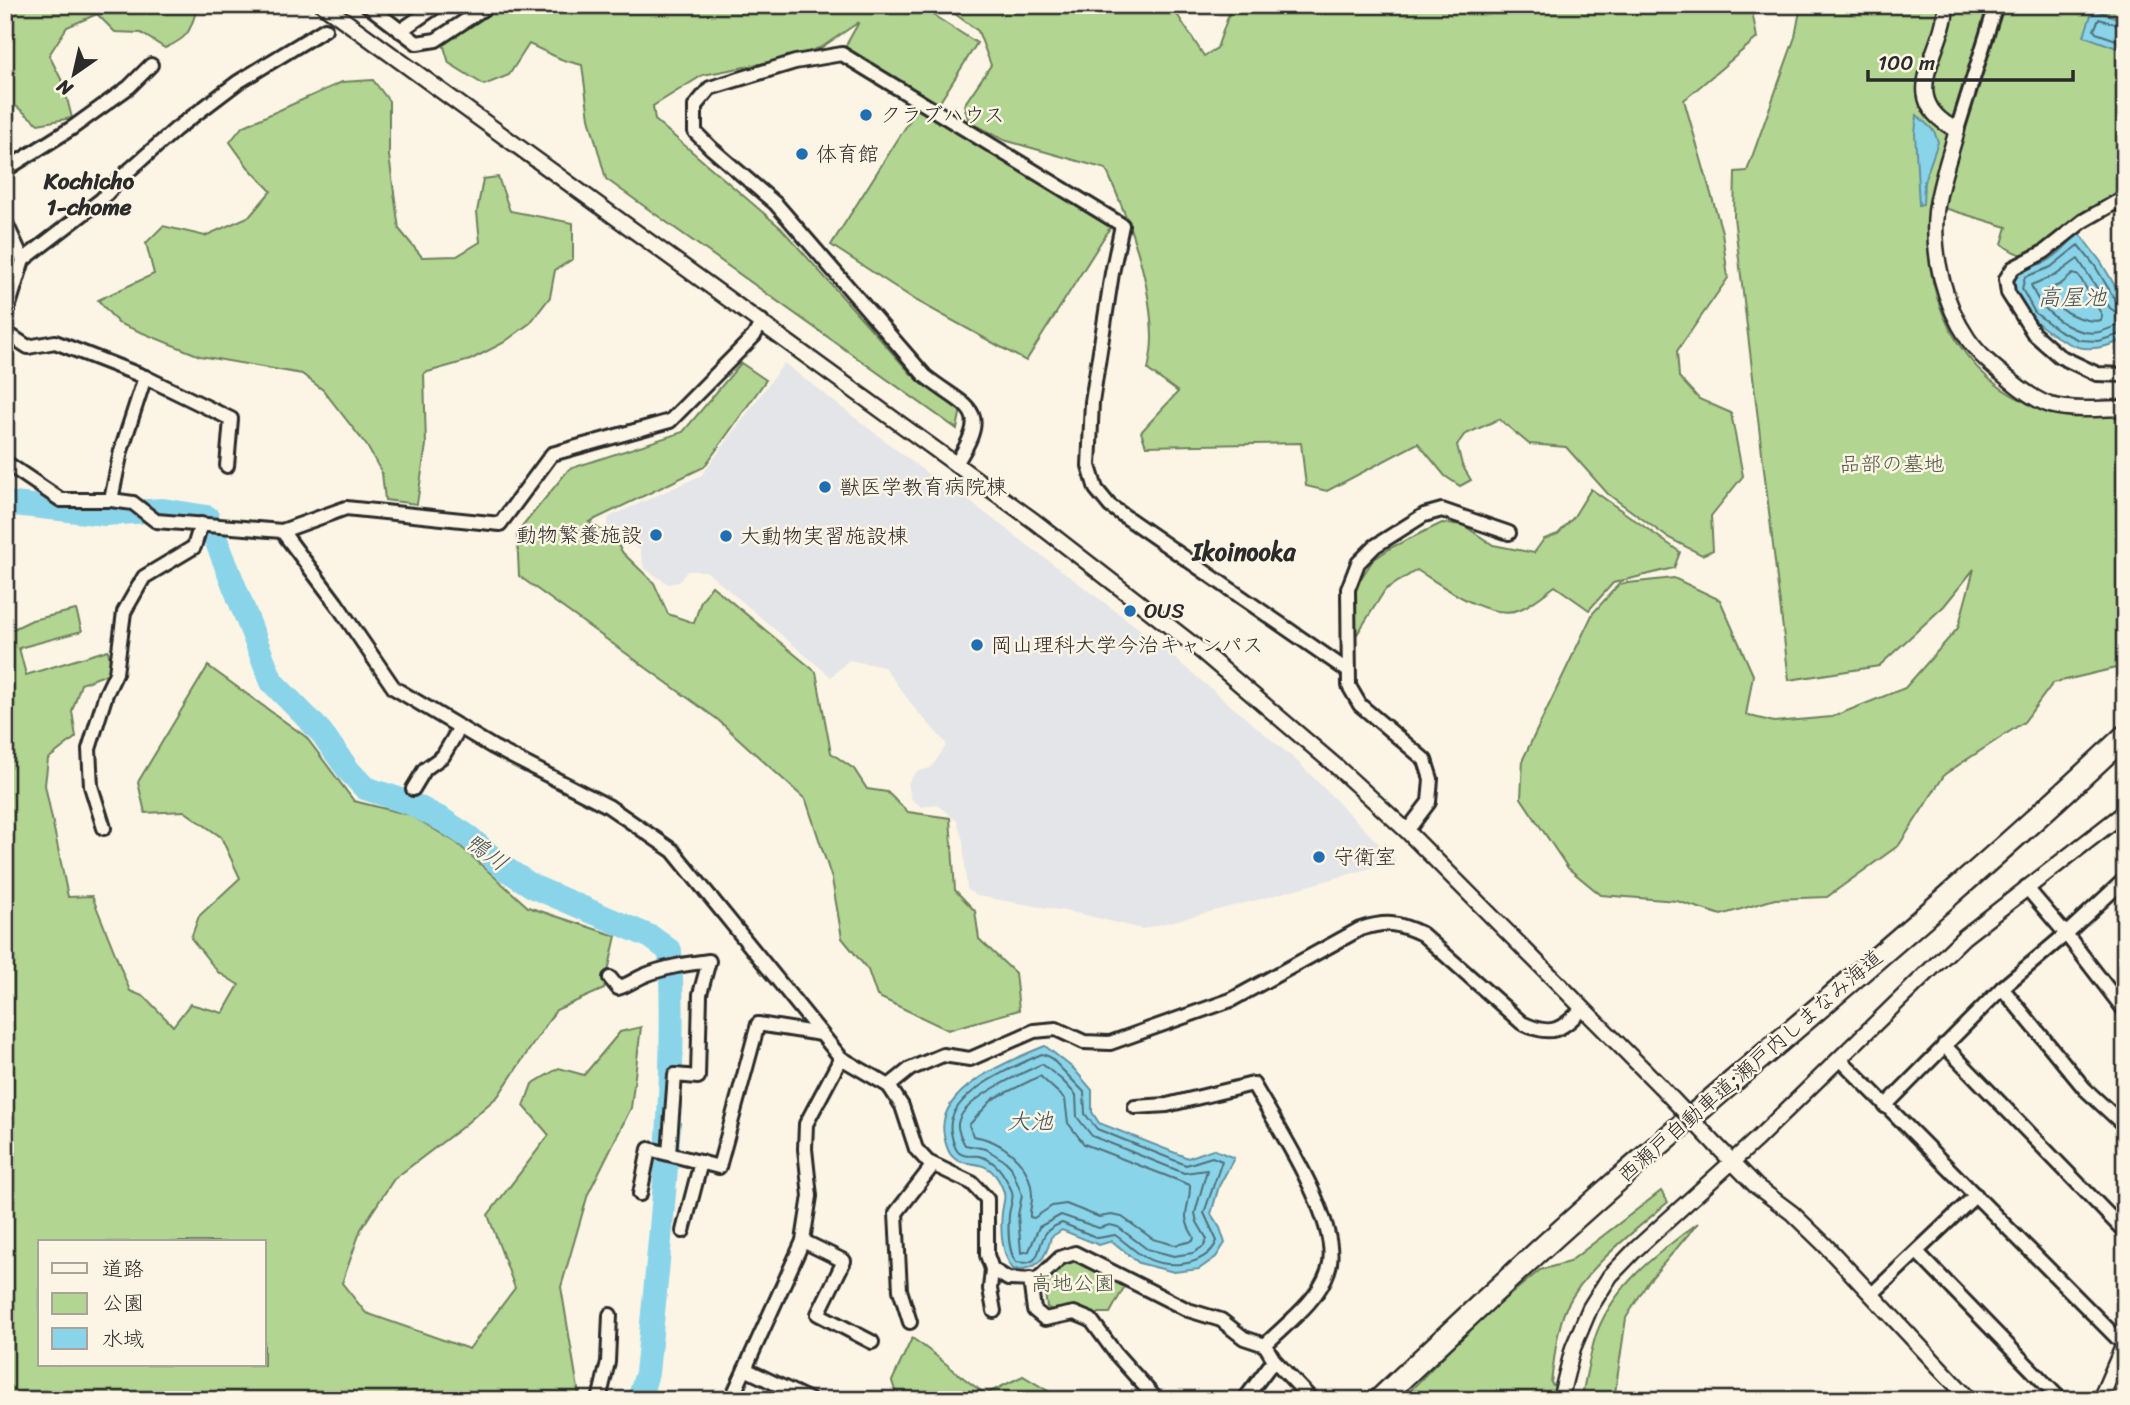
<svg xmlns="http://www.w3.org/2000/svg" width="2130" height="1405" viewBox="0 0 2130 1405" font-family="Sriracha,'Klee One',sans-serif">
	<rect width="100%" height="100%" fill="#fcf5e5"/>
	<filter id="ink" filterUnits="userSpaceOnUse"><feTurbulence type="fractalNoise" baseFrequency=".0143" numOctaves="2"/><feDisplacementMap in="SourceGraphic" scale="14" xChannelSelector="R" yChannelSelector="G"/><feConvolveMatrix kernelMatrix="1 2 1 2 8 2 1 2 1" color-interpolation-filters="sRGB"/></filter>
	<g filter="url(#ink)">
		<polygon fill="#e4e5e8" points="784,363 924,471 965,498 1141,630 1297,761 1396,861 1261,899 1142,929 1081,914 977,896 967,889 963,841 957,821 936,804 922,807 911,799 908,783 916,772 931,768 947,744 916,710 884,667 849,660 831,677 706,571 687,571 679,582 668,584 644,568 640,550 606,527 609,517 702,475"/>
		<g fill="#b2d691" stroke="#6e805e" stroke-width="2" fill-rule="evenodd">
			<path d="M5 5H198C190 31 190 37 165 48L141 33 115 32 97 14 67 27 49 55 63 83 72 118 38 124 16 106 5 116Z"/>
			<polygon points="475,5 917,5 977,43 938,105 845,47 859,22 822,47 791,58 703,75 653,106 655,120 781,228 912,375 961,409 957,429 606,179 589,118 582,65 563,60 529,44 509,75 484,85 449,63 439,30"/>
			<path d="M943 5H1171L1204 56 1217 48 1232 5H1751L1757 38 1684 100 1722 232 1728 278 1677 351 1679 377 1699 399 1731 413 1743 476 1711 516 1713 550 1702 555 1667 537 1608 494 1566 447 1529 444 1499 419 1464 435 1457 445 1462 465 1471 480 1460 486 1445 476 1418 443 1327 491 1306 486 1301 443 1146 446 1141 432 1178 392 1148 370C1150 360 1152 348 1152 338 1151 280 1130 222 1106 169L1004 140 969 122 964 105 991 65 978 31Z"/>
			<path d="M1801 5H2125V191C2109 200 2092 209 2076 219 2049 235 2036 273 2002 244L2007 227 1931 204C1916 288 1958 384 2045 409 2065 415 2102 413 2125 415V663L2120 667 2053 683 2024 722 1945 774 1899 845 1827 897 1775 899 1721 915 1677 901 1601 895 1568 868 1521 798 1523 759 1593 613 1619 584 1674 578 1720 600 1753 675 1746 715 1774 722 1832 717 1905 688 1958 628 1974 569 1944 606 1879 666 1789 680 1734 217 1735 172 1747 171 1795 37Z"/>
			<polygon points="373,80 389,101 389,156 399,229 422,257 457,256 480,242 477,212 483,179 498,177 510,211 573,223 573,259 555,270 550,297 530,323 503,343 470,360 424,373 426,445 417,504 385,500 382,473 367,446 323,390 302,374 200,356 118,323 98,300 154,274 146,243 163,226 205,236 250,216 271,191 248,167 230,142 242,127 342,82"/>
			<polygon points="919,106 1111,226 1026,361 917,301 831,245"/>
			<polygon points="741,363 766,380 704,467 589,522 614,539 623,553 654,583 668,614 694,623 701,601 712,586 816,672 831,753 854,769 867,789 887,792 908,812 950,818 955,890 975,911 979,939 1015,973 1019,1010 948,1030 877,996 868,970 842,938 832,879 806,800 717,719 519,576 517,533 569,469 683,432"/>
			<path d="M1591 489 1680 552 1674 568 1613 583 1589 610 1555 586C1544 594 1530 606 1518 610 1487 620 1443 586 1417 570L1385 590 1354 639V589L1373 560 1392 547 1442 523 1463 525 1493 545 1534 553 1544 539 1558 534 1573 518Z"/>
			<path d="M76 610 82 631 19 648 26 675 108 650 112 672 81 684 72 711 76 737 48 759 45 785 68 897 92 896 130 991 145 997 173 1026 190 1004 223 1013 239 985 218 972 191 938 199 916 240 878 221 837 184 811 145 813 138 782 208 666 306 737 354 801 410 815 457 843 528 907 616 936 604 989 556 1010 498 1096 461 1128 394 1179 361 1229 342 1283 366 1313 469 1349 515 1288 488 1215 549 1135 524 1106 532 1084 559 1068 584 1075 620 1032 641 1027 631 1108 588 1194 561 1287 579 1395 577 1400H5V633L32 620ZM40 1242H264V1365H40Z"/>
			<path d="M1661 1191 1668 1202C1635 1231 1586 1267 1566 1308 1557 1328 1554 1360 1551 1383L1568 1400H1401L1476 1323 1540 1270 1569 1262Z"/>
			<path d="M1698 1223 1648 1282 1626 1318 1614 1400H1581C1586 1379 1590 1351 1597 1332 1616 1283 1658 1253 1698 1223Z"/>
			<path d="M1074 1256 1127 1282 1110 1313H1099L1096 1318 1056 1312 1047 1307C1041 1271 1044 1274 1074 1256Z"/>
			<path d="M912 1338C938 1355 959 1377 986 1394L1023 1376 1053 1394 1048 1400H898L892 1381Z"/>
			<polygon points="2125,1354 2125,1400 2104,1400"/>
		</g>
		<g fill="#8ad4ea" stroke="#64909e" stroke-width="2">
			<polygon points="2093,9 2125,21 2125,51 2084,36"/>
			<polygon points="1917,115 1934,131 1938,142 1924,182 1923,204 1919,205 1915,133"/>
			<path d="M2078 232 2101 262 2125 303V339C2110 346 2094 351 2078 347 2055 340 2002 303 2017 275 2022 266 2038 266 2046 262 2059 255 2069 243 2078 232Z"/>
			<path d="M1045 1046 1074 1069 1092 1090V1112L1099 1123 1188 1158 1213 1149 1234 1158 1219 1186 1211 1214 1220 1228 1225 1243 1216 1257 1199 1269 1174 1272 1139 1263 1112 1241 1099 1245 1062 1230 1051 1237C1046 1259 1037 1271 1013 1269 1002 1255 1000 1231 1002 1213 1003 1202 1007 1198 1002 1187 987 1152 965 1172 951 1155 948 1151 945 1141 944 1135 935 1089 1011 1060 1045 1046Z"/>
		</g>
		<g fill="none" stroke-linecap="round" stroke-linejoin="round">
			<g stroke="#516f77" stroke-width="2">
				<polyline points="2125,27 2099,19 2094,30 2096,33 2125,43"/>
				<path d="M2073 274 2079 276 2102 315 2101 320C2085 325 2048 307 2047 290L2061 284Z"/>
				<polyline points="2125,305 2116,301 2095,266 2078,245 2051,267 2025,277 2022,289 2035,313 2058,330 2079,340 2098,341 2125,333"/>
				<path d="M2125 314 2117 313 2110 308 2078 259 2056 275 2031 285C2039 309 2071 337 2099 332 2108 330 2115 325 2125 324"/>
				<path d="M1042 1054 1050 1057 1084 1092 1085 1114 1097 1129 1186 1165 1212 1157 1222 1161 1204 1213 1217 1241C1206 1268 1163 1270 1141 1255 1132 1249 1124 1241 1115 1235L1098 1238 1062 1223C1057 1225 1049 1228 1046 1233 1036 1246 1044 1267 1016 1262 1008 1251 1008 1228 1009 1215 1010 1205 1015 1198 1011 1189 1004 1174 996 1160 979 1156 971 1155 965 1158 958 1152 954 1147 952 1138 951 1132 944 1095 1015 1066 1042 1054Z"/>
				<path d="M1042 1064 1062 1080 1076 1095 1077 1117 1092 1136 1184 1173 1207 1170 1195 1213 1197 1222 1207 1239 1204 1246 1193 1253 1174 1256 1147 1249 1118 1227 1110 1225 1099 1228 1061 1215 1039 1227 1029 1251 1021 1253 1018 1215 1022 1195 1011 1167 1005 1161 986 1149 965 1145C962 1139 957 1131 958 1124 960 1100 1022 1073 1042 1064Z"/>
				<path d="M1040 1076 1065 1099 1068 1123 1084 1144 1190 1185C1191 1208 1178 1213 1194 1237L1193 1241 1175 1245 1153 1239 1122 1217 1111 1215 1099 1217 1066 1204 1052 1206 1034 1218 1030 1217C1029 1210 1033 1202 1032 1195 1031 1163 1002 1140 973 1136L969 1125 993 1099Z"/>
			</g>
			<path stroke="#8ad4ea" stroke-width="24" d="M5 503 105 514 163 510 207 517 272 682 321 732 349 771 365 788 410 803 443 820 469 837 504 868 534 887 651 937 670 951C677 1092 661 1233 647 1373L639 1400"/>
			<polyline stroke="#d2cdc0" stroke-width="12" stroke-dasharray="12 6" stroke-linecap="butt" points="325,29 341,5"/>
			<defs>
				<g id="minor">
					<polyline points="367,5 417,43 436,40 489,5"/>
					<polyline points="400,31 435,7 434,5"/>
					<polyline points="1957,130 1996,5"/>
					<polyline points="5,170 72,128 129,87 151,65"/>
					<polyline points="2125,197 2083,221 2044,252 2013,268 2006,279 2008,293 2034,334 2059,356 2097,374 2125,375"/>
					<polyline points="5,221 23,260 101,200 125,174 176,129 238,82 325,29"/>
					<polyline points="5,332 28,347 55,342 145,377 121,451 111,500"/>
					<polyline points="5,332 5,318 23,260"/>
					<polyline points="145,377 231,419 227,466"/>
					<polyline points="5,462 61,500 111,500 133,503 156,521 282,531 346,508 500,524 552,454 670,421 754,336 762,321"/>
					<path d="M955 465C993 407 968 410 925 376L776 204 711 148 695 132V106L710 88 795 62 842 54 1122 225 1112 273 1092 402 1089 466 1096 489 1110 506 1348 671"/>
					<polyline points="282,531 336,603 394,688 493,747 608,806 673,851 841,1058 889,1086"/>
					<polyline points="413,789 425,769 443,756 460,727"/>
					<polyline points="104,828 91,786 89,749 106,694 116,673 124,612 144,577 194,547 201,524"/>
					<polyline points="1407,831 1429,802 1431,779 1425,760 1360,705 1349,686 1348,589 1358,563 1375,546 1424,515 1442,510 1509,533"/>
					<polyline points="2026,887 2066,934 2125,1011"/>
					<path d="M610 978 618 988C628 985 634 980 643 976 664 967 686 964 709 961L700 994 698 1077 675 1075 669 1154"/>
					<polyline points="2002,988 2085,1089 2125,1126"/>
					<polyline points="1944,1045 2125,1232"/>
					<polyline points="1840,1059 2123,1344"/>
					<polyline points="1885,1106 2002,988 2066,934 2125,879"/>
					<path d="M1135 1107 1167 1105 1253 1084C1275 1123 1345 1227 1328 1271 1318 1301 1287 1323 1265 1345L1244 1338 1221 1320 1188 1310 1075 1253 1060 1258 1037 1280 1008 1279 992 1269 987 1255V1199L972 1183 928 1162 916 1149 902 1106 889 1086 910 1069 943 1055 970 1059 1034 1031 1056 1029 1084 1042 1110 1043 1231 1000 1360 929C1386 921 1397 922 1422 934L1522 1023C1551 1037 1561 1031 1583 1008"/>
					<polyline points="640,1194 649,1149 719,1167 758,1024 821,1034"/>
					<polyline points="683,1231 701,1162"/>
					<polyline points="803,1241 844,1261 818,1314 872,1342"/>
					<polyline points="1918,1253 2061,1400"/>
					<polyline points="992,1269 990,1289 994,1311"/>
					<polyline points="1030,1279 1034,1310 1045,1319 1074,1313 1091,1320 1116,1354 1157,1400"/>
					<polyline points="1872,1294 1976,1195"/>
					<polyline points="910,1322 900,1290 896,1213 933,1165"/>
					<polyline points="1265,1345 1274,1360 1312,1400"/>
					<polyline points="745,1369 795,1393 792,1400"/>
					<polyline points="795,1393 810,1400"/>
					<polyline points="599,1400 608,1362 610,1315"/>
					<polyline points="731,1400 803,1241 810,1196 805,1149 806,1124 841,1058"/>
					<polyline points="1244,1400 1274,1360"/>
				</g>
				<g id="tertiary">
					<polyline points="323,5 1034,521 1200,650 1337,767 1407,831 1660,1086"/>
					<path d="M1946 5C1945 53 1893 98 1957 130 1950 156 1939 185 1936 212 1932 254 1944 304 1968 339 1979 355 1995 368 2010 380 2021 389 2037 401 2050 405 2073 411 2101 409 2125 408"/>
					<polyline points="1716,1145 1756,1186 1792,1213 1825,1245 1970,1400"/>
					<polyline points="1560,1400 1573,1348 1590,1308 1610,1276 1635,1250 1757,1139 1964,937 2125,812"/>
					<polyline points="2100,1400 2125,1342"/>
				</g>
				<path id="motorway" d="M1379 1400C1457 1326 1535 1253 1616 1182 1786 1034 1961 891 2125 736"/>
			</defs>
			<use href="#minor" stroke="#2b2b2b" stroke-width="18"/>
			<use href="#tertiary" stroke="#2b2b2b" stroke-width="19"/>
			<use href="#motorway" stroke="#2b2b2b" stroke-width="26"/>
			<use href="#minor" stroke="#fcf5e5" stroke-width="12"/>
			<use href="#tertiary" stroke="#fcf5e5" stroke-width="14"/>
			<use href="#motorway" stroke="#fcf5e5" stroke-width="21"/>
			<defs>
				<polyline id="tertiary-bridge" points="1660,1086 1716,1145"/>
			</defs>
			<use href="#tertiary-bridge" stroke="#2b2b2b" stroke-width="19" stroke-linecap="butt"/>
			<use href="#tertiary-bridge" stroke="#fcf5e5" stroke-width="14"/>
		</g>
	</g>
	<g fill="#1f6fb2" stroke="#fcf5e5" stroke-width="2.5">
		<circle cx="866" cy="115" r="7"/>
		<circle cx="802" cy="154" r="7"/>
		<circle cx="825" cy="487" r="7"/>
		<circle cx="656" cy="535" r="7"/>
		<circle cx="726" cy="536" r="7"/>
		<circle cx="1130" cy="611" r="7"/>
		<circle cx="977" cy="645" r="7"/>
		<circle cx="1319" cy="857" r="7"/>
	</g>
	<g text-anchor="middle" stroke-width="5" stroke-linejoin="round" paint-order="stroke">
		<g font-size="21" fill="#2b2b2b" stroke="#fcf5e5" text-anchor="start">
			<text x="880" y="122">クラブハウス</text>
			<text x="816" y="161">体育館</text>
			<text x="839" y="494">獣医学教育病院棟</text>
			<text x="642" y="542" text-anchor="end">動物繁養施設</text>
			<text x="740" y="543">大動物実習施設棟</text>
			<text x="1144" y="618">OUS</text>
			<text x="991" y="652">岡山理科大学今治キャンパス</text>
			<text x="1333" y="864">守衛室</text>
		</g>
		<g font-size="21" fill="#4d5644" stroke="#fcf5e5">
			<text x="1892" y="471">品部の墓地</text>
			<text x="1073" y="1290">高地公園</text>
		</g>
		<g font-size="21" fill="#2b2b2b" stroke="#fcf5e5">
			<text transform="translate(1750 1066) rotate(-41)" y="7">西瀬戸自動車道;瀬戸内しまなみ海道</text>
		</g>
		<g font-size="23" font-weight="bold" fill="#2b2b2b" stroke="#fcf5e5">
			<text x="89" y="189">Kochicho<tspan x="89" dy="26">1-chome</tspan></text>
		</g>
		<g font-size="23" font-style="italic" fill="#43555b" stroke="#fcf5e5">
			<text x="2072" y="305">高屋池</text>
			<text transform="translate(487 852) rotate(36)" y="8">鴨川</text>
			<text x="1030" y="1129">大池</text>
		</g>
		<g font-size="24" font-weight="bold" fill="#2b2b2b" stroke="#fcf5e5">
			<text x="1244" y="560">Ikoinooka</text>
		</g>
	</g>
	<rect width="2130" height="1405" fill="none" stroke="#fcf5e5" stroke-width="28"/>
	<rect x="14" y="14" width="2102" height="1377" fill="none" stroke="#2b2b2b" stroke-width="2.5" filter="url(#ink)"/>
	<rect x="38" y="1240" width="228" height="126" fill="#fcf5e5" stroke="#a8a49b" stroke-width="2"/>
	<rect x="52" y="1263" width="35" height="10" fill="#fcf5e5" stroke="#a8a49b" stroke-width="2"/>
	<text x="102" y="1276" font-size="21" fill="#2b2b2b">道路</text>
	<rect x="52" y="1293" width="35" height="21" fill="#b2d691" stroke="#a8a49b" stroke-width="2"/>
	<text x="102" y="1310" font-size="21" fill="#2b2b2b">公園</text>
	<rect x="52" y="1328" width="35" height="21" fill="#8ad4ea" stroke="#a8a49b" stroke-width="2"/>
	<text x="102" y="1346" font-size="21" fill="#2b2b2b">水域</text>
	<g transform="translate(74 74) rotate(214)" stroke="#fcf5e5" stroke-width="5" paint-order="stroke">
	<path d="M0-5L12 26L0 18L-12 26Z" fill="#2b2b2b"/>
	<text y="-10" font-size="19" font-weight="bold" text-anchor="middle" fill="#2b2b2b">N</text>
	</g>
	<path d="M1868 70v10h205v-10" fill="none" stroke="#2b2b2b" stroke-width="3.5"/>
	<text x="1878" y="70" font-size="21" fill="#2b2b2b" stroke="#fcf5e5" stroke-width="5" paint-order="stroke">100 m</text>
</svg>
